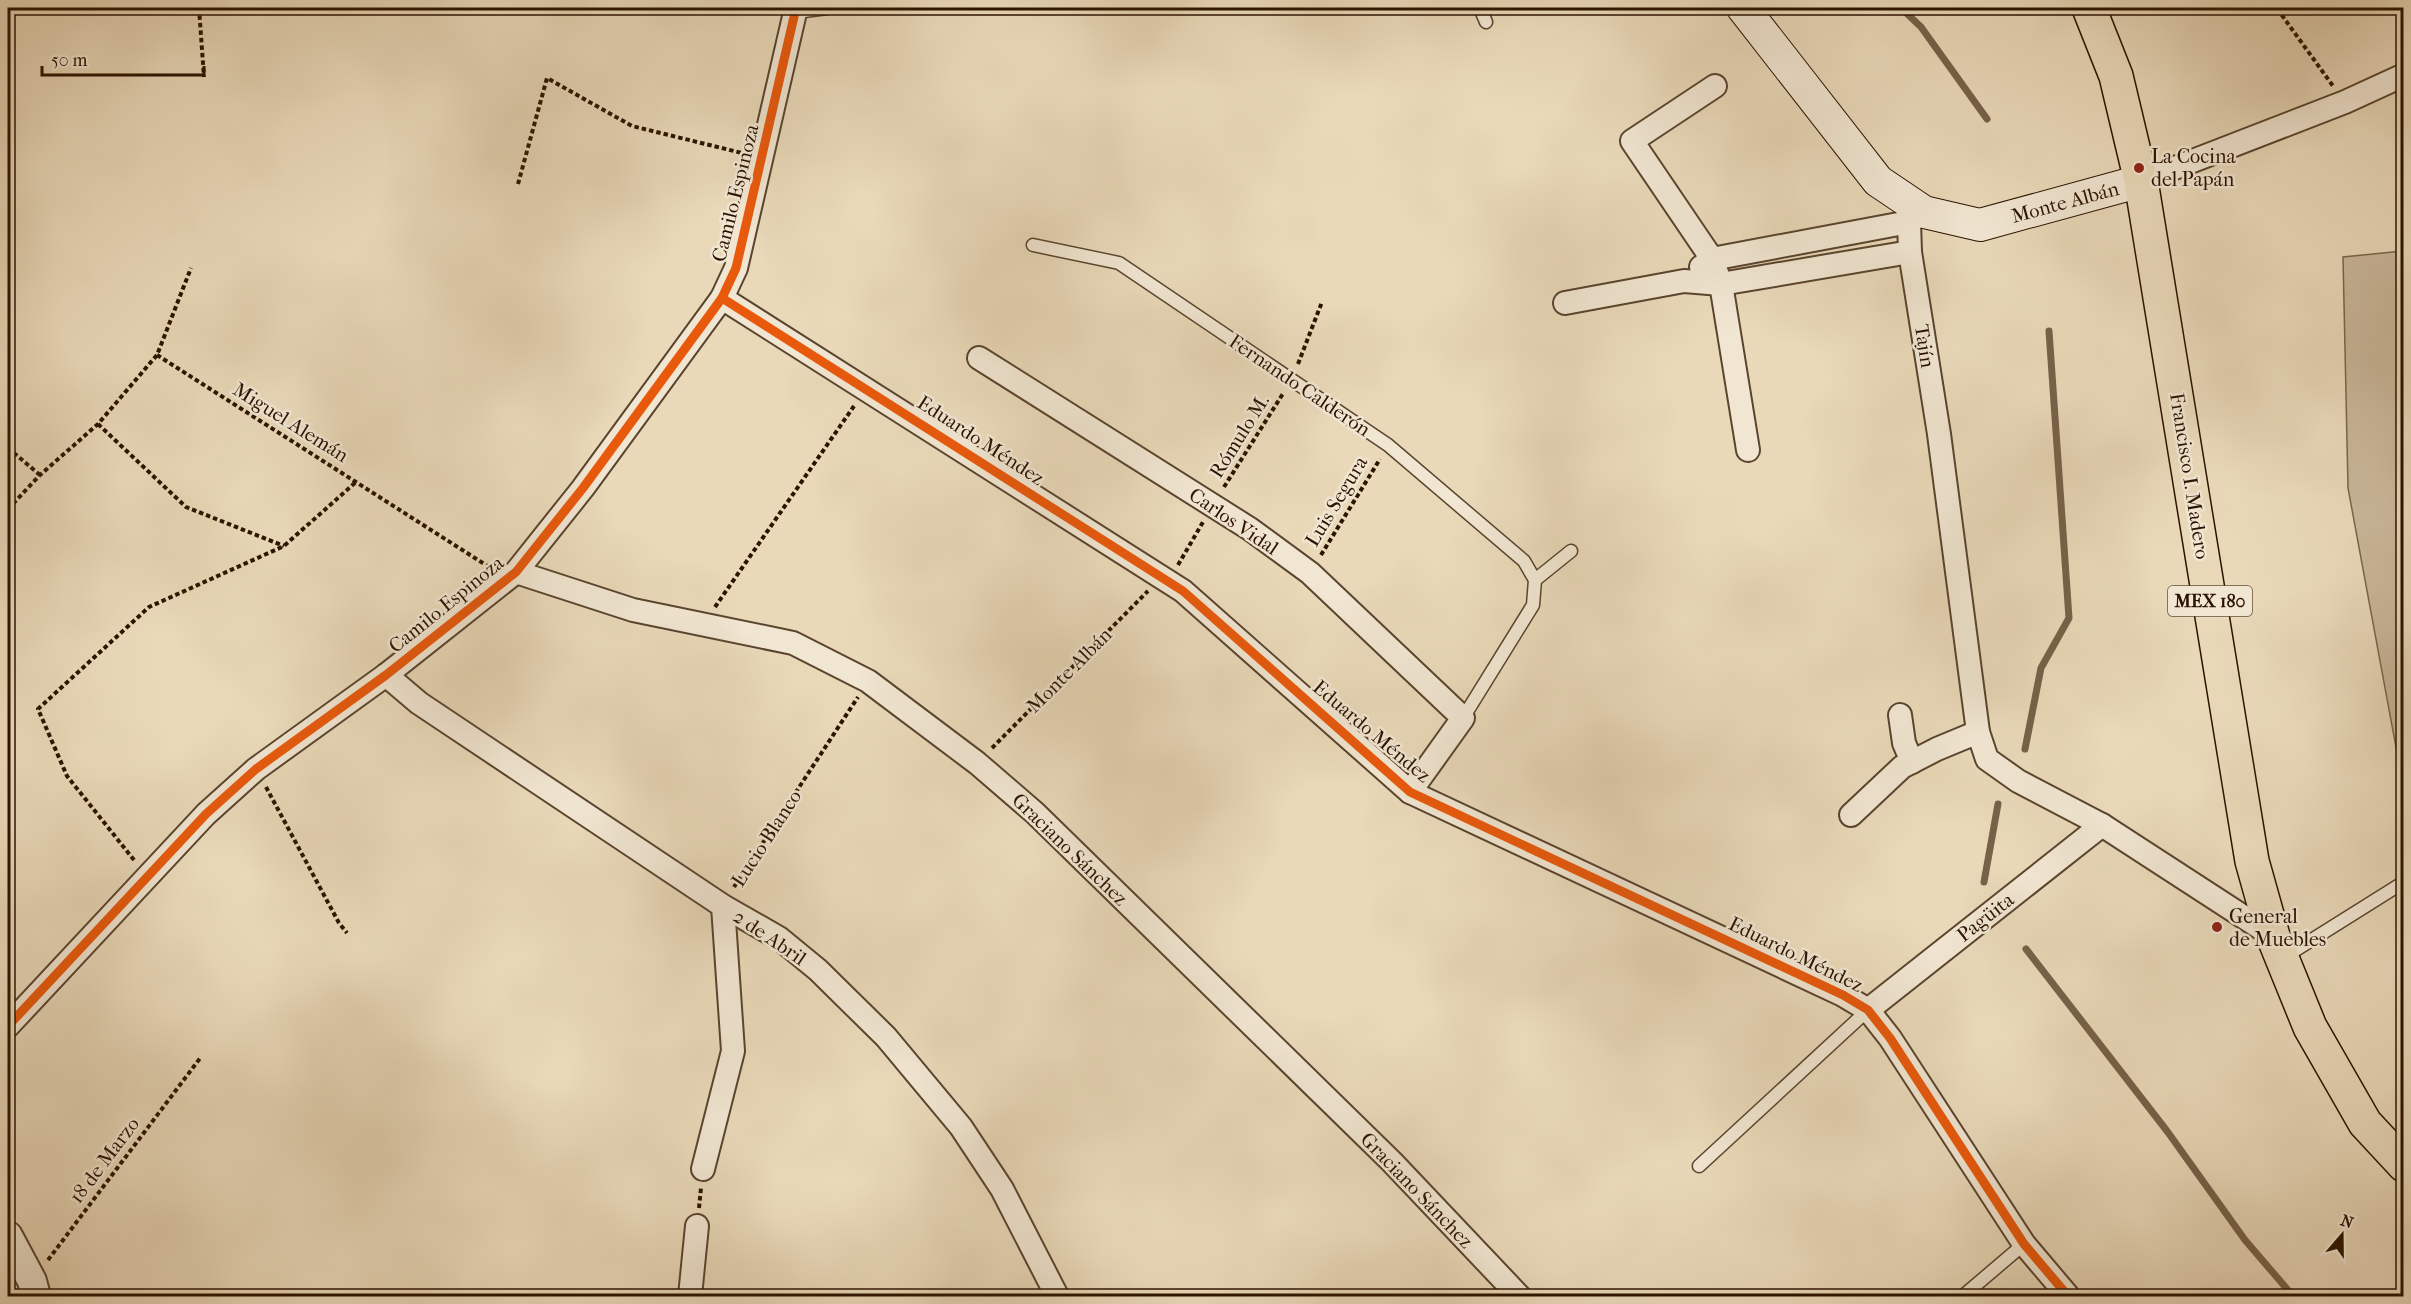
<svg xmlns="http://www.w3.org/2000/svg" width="2411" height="1304" viewBox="0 0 2411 1304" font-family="'IM FELL French Canon',serif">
	<rect width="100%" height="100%" fill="#e9d9b9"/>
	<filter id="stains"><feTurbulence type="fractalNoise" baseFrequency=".00333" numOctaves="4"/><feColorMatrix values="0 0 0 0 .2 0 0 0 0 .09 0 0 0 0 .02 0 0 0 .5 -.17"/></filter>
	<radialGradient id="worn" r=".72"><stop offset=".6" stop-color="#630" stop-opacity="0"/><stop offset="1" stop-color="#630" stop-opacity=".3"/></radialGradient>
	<polygon fill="#c9b79a" stroke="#7a654d" stroke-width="1.5" points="2403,251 2404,251 2403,785 2348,488 2343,257"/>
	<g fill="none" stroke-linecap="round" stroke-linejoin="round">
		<g stroke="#766249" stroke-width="7">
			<polyline points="1901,8 1921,27 1987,119"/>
			<polyline points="2025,749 2041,668 2069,618 2049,331"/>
			<polyline points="1984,882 1998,804"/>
			<polyline points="2026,949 2167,1131 2245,1240 2293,1296"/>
		</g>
		<defs>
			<g id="service">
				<polyline points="1480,8 1486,22"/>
				<polyline points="796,12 827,8"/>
				<polyline points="1033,245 1119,263 1388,445 1524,561 1535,580 1533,605 1463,718"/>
				<polyline points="1535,580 1571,551"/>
				<polyline points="2283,958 2404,882"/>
				<polyline points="1699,1166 1868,1010"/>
				<polyline points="1963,1296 2024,1244"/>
			</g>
			<g id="minor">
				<polyline points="1715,86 1632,141 1712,259 1721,284 1748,450"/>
				<polyline points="2141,181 2345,102 2404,75"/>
				<polyline points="1924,212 1909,222 1910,252 1939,434 1978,732 1987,759 2018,781 2102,825 2273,936"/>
				<polyline points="1701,267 1712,259 1909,222"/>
				<polyline points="722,298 1183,591 1410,792 1843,995 1868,1010 1890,1038 2024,1244 2068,1296"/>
				<polyline points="1565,303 1684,281 1721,284 1910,252"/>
				<polyline points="979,358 1250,529 1310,573 1463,718 1410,792"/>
				<polyline points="516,572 633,610 793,643 868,681 977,763 1035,813 1392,1162 1519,1296"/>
				<polyline points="386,675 419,703 723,906 779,938 818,970 886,1037 961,1127 1002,1189 1057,1296"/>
				<polyline points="1900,715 1904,743 1912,762"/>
				<polyline points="1851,815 1902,767 1937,749 1978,732"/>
				<polyline points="1868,1010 2102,825"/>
				<polyline points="8,1026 206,814 256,769 386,675 516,572 583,488 722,298 736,268 796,8"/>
				<polyline points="703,1169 733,1051 723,906"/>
				<polyline points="690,1296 697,1226"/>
			</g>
			<polyline id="tertiary" points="8,1236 32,1281 36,1296"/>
			<polyline id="secondary" points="1743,8 1878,181 1924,212 1980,225 2141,181"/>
			<polyline id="primary" points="2089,8 2116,76 2141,181 2252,861 2273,936 2310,1027 2365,1123 2404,1165"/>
		</defs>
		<use href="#service" stroke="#5a442e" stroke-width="15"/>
		<use href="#minor" stroke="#5a442e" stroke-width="26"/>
		<use href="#tertiary" stroke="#5a442e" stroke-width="32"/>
		<use href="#secondary" stroke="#2b1300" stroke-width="34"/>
		<use href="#primary" stroke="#2b1300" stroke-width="36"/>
		<g stroke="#2b1300" stroke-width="4" stroke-dasharray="4.5 3" stroke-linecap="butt">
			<polyline points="199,8 204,77"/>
			<polyline points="2279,8 2281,14 2333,86"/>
			<polyline points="518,184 547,78 632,126 742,153"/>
			<polyline points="157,355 489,567"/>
			<polyline points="1298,364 1322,302"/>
			<polyline points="98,424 186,507 284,546"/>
			<polyline points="8,448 40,475"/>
			<polyline points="1224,487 1284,392"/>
			<polyline points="8,509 40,475 98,424 157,355 191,268"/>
			<polyline points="1321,555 1380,459"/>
			<polyline points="1178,565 1203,522"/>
			<polyline points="715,607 854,406"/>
			<polyline points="992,748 1148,591"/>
			<polyline points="266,787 339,923 347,933"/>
			<polyline points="134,860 67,776 38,709 149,607 284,546 357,481"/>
			<polyline points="734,887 858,697"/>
			<polyline points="699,1208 701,1188"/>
			<polyline points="48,1260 201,1057"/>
		</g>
		<use href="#service" stroke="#f1e6d2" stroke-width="12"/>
		<use href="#minor" stroke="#f1e6d2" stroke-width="22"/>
		<use href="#tertiary" stroke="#f1e6d2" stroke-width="28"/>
		<use href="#secondary" stroke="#f1e6d2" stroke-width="32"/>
		<use href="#primary" stroke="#e9d9b9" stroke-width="33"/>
		<defs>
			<g id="cycleway">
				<polyline points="722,298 1183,591 1410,792 1843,995 1868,1010 1890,1038 2024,1244 2068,1296"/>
				<polyline points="8,1026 206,814 256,769 386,675 516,572 583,488 722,298 736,268 796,8"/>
			</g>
		</defs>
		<use href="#cycleway" stroke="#f1e6d2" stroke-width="13"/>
		<use href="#cycleway" stroke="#e8590c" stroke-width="9"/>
	</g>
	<g fill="#8f2418" stroke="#f1e6d2" stroke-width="2">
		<circle cx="2139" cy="168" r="6"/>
		<circle cx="2217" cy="927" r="6"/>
	</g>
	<g text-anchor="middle" stroke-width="5" stroke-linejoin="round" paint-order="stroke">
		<rect fill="#f1e6d2" stroke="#66523f" stroke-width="1.5" x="2168" y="586" width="84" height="30" rx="4.5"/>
		<g font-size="18" font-weight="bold" fill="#2b1300">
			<text x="2210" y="607">MEX 180</text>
		</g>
		<g font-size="20" fill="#2b1300" stroke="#f1e6d2" text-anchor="start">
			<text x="2151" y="163">La Cocina<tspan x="2151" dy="23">del Papán</tspan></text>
			<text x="2229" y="923">General<tspan x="2229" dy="23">de Muebles</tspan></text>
		</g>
		<g font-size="20" fill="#2b1300" stroke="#f1e6d2">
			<text transform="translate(735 193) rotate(-76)" y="7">Camilo Espinoza</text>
			<text transform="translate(2065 202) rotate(-15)" y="7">Monte Albán</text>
			<text transform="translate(1925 346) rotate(81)" y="7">Tajín</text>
			<text transform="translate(1300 385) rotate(34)" y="7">Fernando Calderón</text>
			<text transform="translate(291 422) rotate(32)" y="7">Miguel Alemán</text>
			<text transform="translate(1239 436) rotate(-58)" y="7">Rómulo M.</text>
			<text transform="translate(981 440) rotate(33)" y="7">Eduardo Méndez</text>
			<text transform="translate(2190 476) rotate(81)" y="7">Francisco I. Madero</text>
			<text transform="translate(1336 501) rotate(-59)" y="7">Luis Segura</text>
			<text transform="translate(1234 521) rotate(34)" y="7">Carlos Vidal</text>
			<text transform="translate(446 604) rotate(-39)" y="7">Camilo Espinoza</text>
			<text transform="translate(1069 670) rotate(-45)" y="7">Monte Albán</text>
			<text transform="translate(1372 731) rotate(40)" y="7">Eduardo Méndez</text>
			<text transform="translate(766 838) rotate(-57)" y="7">Lucio Blanco</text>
			<text transform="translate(1070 849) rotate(44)" y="7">Graciano Sánchez</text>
			<text transform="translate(1985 917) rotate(-38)" y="7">Pagüita</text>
			<text transform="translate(770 937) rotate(34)" y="7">2 de Abril</text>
			<text transform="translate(1796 954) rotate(26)" y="7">Eduardo Méndez</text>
			<text transform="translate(104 1160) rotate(-53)" y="7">18 de Marzo</text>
			<text transform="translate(1417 1190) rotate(46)" y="7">Graciano Sánchez</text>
		</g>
	</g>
	<rect width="2411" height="1304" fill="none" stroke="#e9d9b9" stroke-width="30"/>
	<rect x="9" y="9" width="2393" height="1286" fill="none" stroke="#2b1300" stroke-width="3"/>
	<rect x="15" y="15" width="2381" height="1274" fill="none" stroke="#2b1300" stroke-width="1.5"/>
	<g transform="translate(2342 1235) rotate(20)" stroke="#f1e6d2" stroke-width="4.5" paint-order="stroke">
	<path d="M0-4.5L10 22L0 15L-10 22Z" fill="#2b1300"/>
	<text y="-9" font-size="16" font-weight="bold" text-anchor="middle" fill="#2b1300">N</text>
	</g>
	<path d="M42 66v9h162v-9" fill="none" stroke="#2b1300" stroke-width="3"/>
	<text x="51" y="66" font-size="18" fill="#2b1300" stroke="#f1e6d2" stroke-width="4.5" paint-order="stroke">50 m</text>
	<rect width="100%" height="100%" filter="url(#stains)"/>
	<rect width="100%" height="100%" fill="url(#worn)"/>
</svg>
